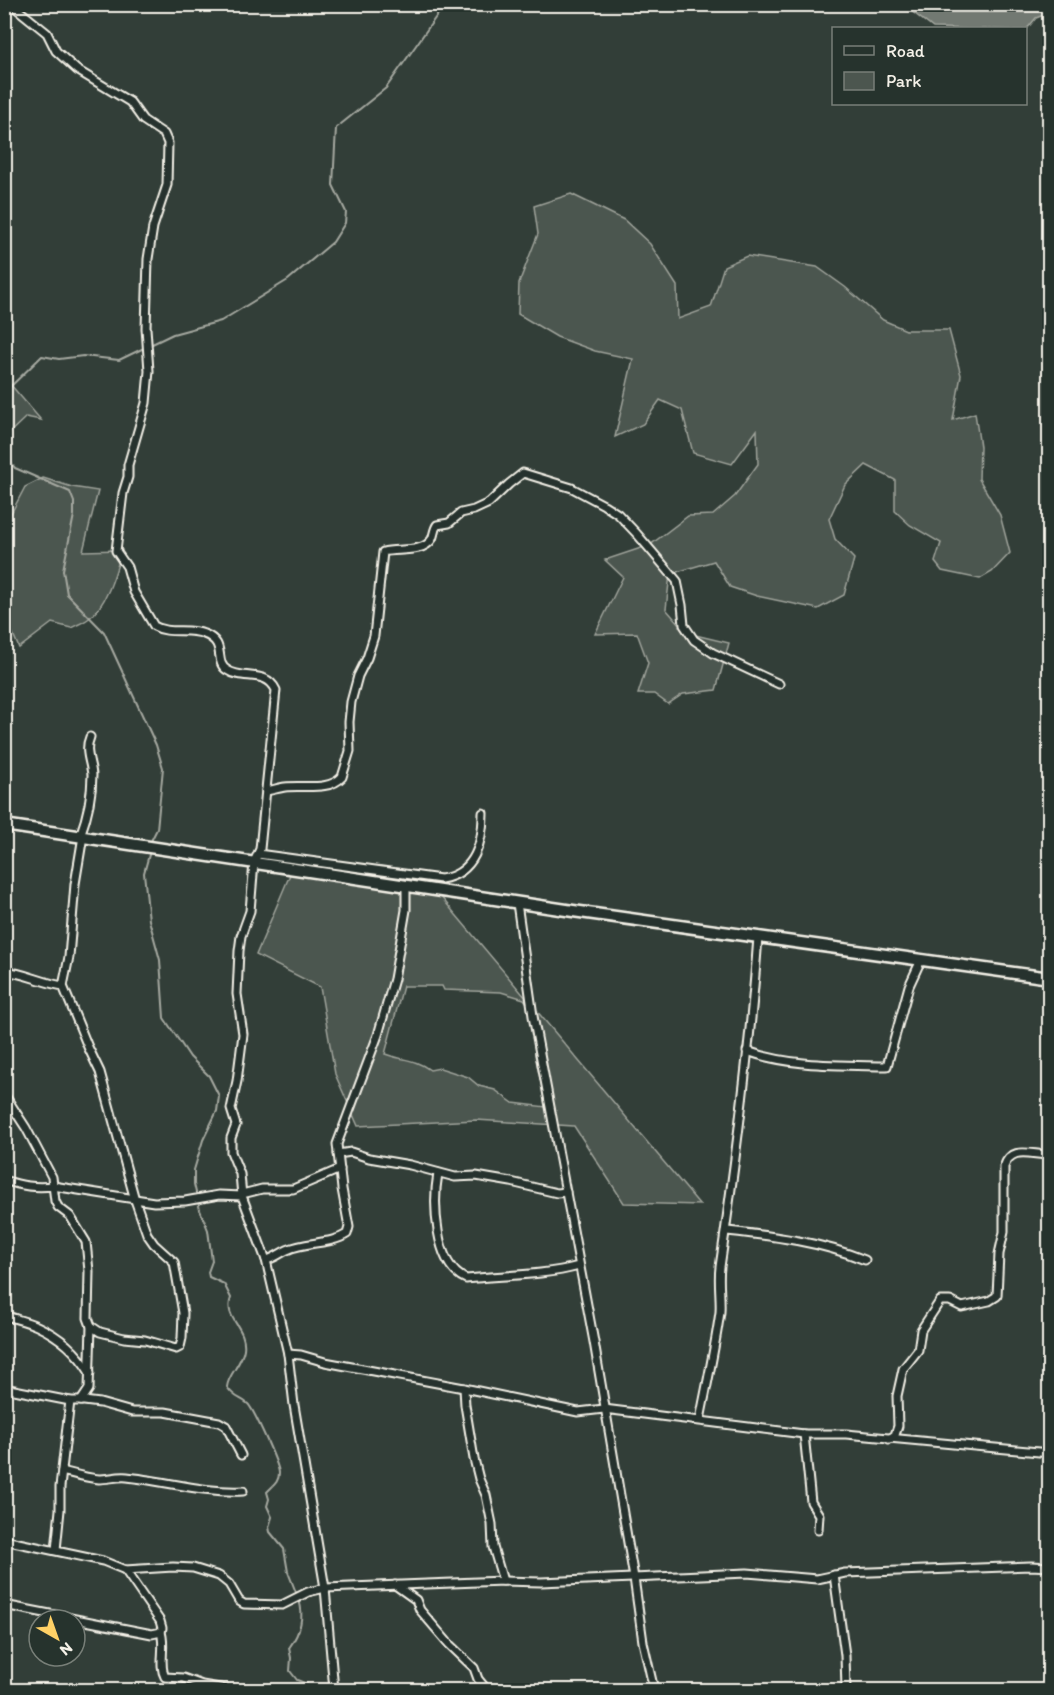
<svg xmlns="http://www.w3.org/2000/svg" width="1054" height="1695" viewBox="0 0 1054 1695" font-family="Itim,sans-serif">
	<rect width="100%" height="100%" fill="#323e38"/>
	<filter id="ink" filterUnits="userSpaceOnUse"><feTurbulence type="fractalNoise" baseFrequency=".0167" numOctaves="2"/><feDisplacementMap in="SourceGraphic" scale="12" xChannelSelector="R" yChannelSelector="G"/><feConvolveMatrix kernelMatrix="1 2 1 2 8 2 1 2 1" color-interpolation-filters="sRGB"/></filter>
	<g filter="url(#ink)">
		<g fill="#4c564f" stroke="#a0a49c" stroke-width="1.5" fill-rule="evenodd">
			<polygon points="571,194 624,220 650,244 677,286 678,319 711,307 724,266 747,256 817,267 845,287 883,320 906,330 949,330 961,375 953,420 975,413 980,447 979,479 1000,515 1010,553 992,572 980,579 942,571 935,562 941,543 910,525 895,511 895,480 866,465 845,485 829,519 835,539 854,559 844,595 818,609 757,596 730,587 714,561 670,574 666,609 687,633 729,643 716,690 683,694 668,704 654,694 638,694 648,663 637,633 595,634 623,577 605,560 650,545 688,516 713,515 735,496 758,464 757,430 732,464 693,453 682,410 660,400 643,424 615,437 633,359 595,351 557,337 518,314 519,283 538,234 534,206"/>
			<polygon points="4,377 41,420 26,417 5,437"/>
			<path d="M43 478 72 487 98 491 83 551 122 550C116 571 107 606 88 619 83 623 76 625 71 628L52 623 19 648 5 615V525L25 487Z"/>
			<path d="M294 865 430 884 700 1205 624 1203 574 1126 476 1120 358 1126 335 1074 320 987 256 955ZM403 986H442L444 990 501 992 524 999 533 1011 535 1055 546 1107 513 1103 495 1090 479 1086 468 1077 440 1068 430 1070C416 1059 401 1060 385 1054Z"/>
		</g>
		<polygon fill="#727972" stroke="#a6a9a1" stroke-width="1.5" points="896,5 1049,5 1049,13 1036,18 1026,30 933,28 910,10"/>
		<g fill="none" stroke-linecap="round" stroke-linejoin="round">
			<g stroke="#a6a9a1" stroke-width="2">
				<polyline points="151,841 157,829 163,768 156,745 104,632 67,594 63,570 74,515 74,502 70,492 15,468 5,456 7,390 42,356 59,359 83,356 119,360 173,334 221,321 288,280 333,242 345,223 346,212 333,185 336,128 386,88 445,4"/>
				<path d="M150 851 144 873 149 920 160 960 164 1018 190 1057 209 1076 219 1096 217 1111 203 1140 194 1170V1184L200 1210 208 1230 212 1261 208 1272 209 1277 224 1284 231 1298C223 1318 247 1327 244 1349 242 1364 228 1374 227 1387 235 1399 240 1397 248 1404 254 1410 279 1465 279 1473 279 1483 272 1486 267 1492L269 1499 267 1506 272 1517 269 1527 270 1532 284 1549 288 1572 297 1595"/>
				<path d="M299 1600C305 1618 300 1633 289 1648L291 1658 290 1671 297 1680 307 1684 310 1690"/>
			</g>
			<defs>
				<g id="minor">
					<path d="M11 4 47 33 56 51 77 70 130 102 143 120 164 134 168 143 167 185 153 227 148 259 146 328 149 371 146 403 128 465V477L123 493 116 551 127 567 134 592 154 626C169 635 188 627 204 634 228 643 213 661 227 670 243 681 266 669 276 690L260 849 254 862 250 911 241 936 239 951 237 994 243 1034 237 1081 231 1109 236 1125 231 1138V1152L240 1174 242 1196 266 1260 288 1354 294 1405 325 1588 334 1690"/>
					<path d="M266 791C272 790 279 788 285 787 304 785 329 791 342 777L350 751 349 722 351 702 358 676 367 658 374 636 383 552C396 548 423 554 432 539 434 535 434 529 437 525L449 523 461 513 474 510 489 503 509 484 523 473 572 488 604 505 618 514 637 534 677 581 682 605 684 625 694 640 713 653 779 684"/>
					<path d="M80 836C87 817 92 795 92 775 91 762 84 751 90 737"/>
					<path d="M258 854 441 879C475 874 483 842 483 813"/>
					<polyline points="517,903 533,1016 594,1342 634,1578 643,1642 654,1690"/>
					<path d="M4 971C25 973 43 983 63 986"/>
					<path d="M747 1051C791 1067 840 1065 887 1066L909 986 921 960"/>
					<polyline points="4,1094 26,1128 52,1177 55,1201 58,1207 70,1216 86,1242 89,1271 88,1318 91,1326 100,1332 124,1338 145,1340 176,1349 180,1347 182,1338 183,1313 174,1262 154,1244 147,1234 135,1200 100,1072 88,1047 63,986 69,957 75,884 83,836"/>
					<polyline points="338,1154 351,1152 369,1158 410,1165 455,1177 476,1176 511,1182 557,1193 566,1192"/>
					<path d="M438 1173C433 1202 434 1265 466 1279 504 1275 542 1276 579 1266"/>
					<path d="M4 1180C22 1186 35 1188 53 1186L154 1202 185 1201 219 1195 242 1196"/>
					<polyline points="242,1194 262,1189 293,1189 340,1169"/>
					<path d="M727 1231C774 1236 821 1242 865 1260"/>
					<path d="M266 1260C275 1258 280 1253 287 1250 306 1241 330 1245 347 1234L349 1227 342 1189 337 1144 378 1035 394 979 406 910V885"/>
					<path d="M4 1315C15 1319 26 1321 37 1326 59 1336 78 1353 90 1373"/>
					<polyline points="288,1354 301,1355 325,1362 464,1388 578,1412 604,1409 804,1434 846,1434 1050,1453"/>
					<polyline points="4,1388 70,1401 84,1401 100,1403 132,1412 165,1412 219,1422 226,1426 241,1455"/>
					<polyline points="464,1388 465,1405 474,1459 479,1479 486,1495 492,1524 493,1547 503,1581"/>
					<polyline points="81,1401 89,1389 91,1326"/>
					<path d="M700 1420C707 1384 715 1348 720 1312 721 1297 718 1282 720 1267 736 1158 750 1047 758 937"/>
					<polyline points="804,1434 811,1502 819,1515 818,1530"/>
					<path d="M889 1439 895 1435 898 1426 897 1396 903 1369 918 1350 921 1330 940 1301H950L962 1307 989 1301 997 1296 999 1254 1004 1232V1167C1011 1145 1030 1155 1050 1155"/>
					<path d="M62 1471C74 1474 86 1478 99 1479 108 1479 118 1476 127 1477 166 1481 204 1493 243 1491"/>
					<polyline points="4,1540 103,1561 125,1570 173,1567 193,1568 219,1576 229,1584 239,1601 244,1604 282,1605 308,1592 325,1588 503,1581 541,1582 747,1573 817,1579 845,1573 1031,1566 1050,1567"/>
					<polyline points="56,1550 60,1510 60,1487 70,1401"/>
					<polyline points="834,1575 845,1655 846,1690"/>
					<polyline points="395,1585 416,1600 420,1610 449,1644 474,1668 478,1679 487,1690"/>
					<polyline points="4,1605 152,1634 161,1632 162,1628 160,1621 125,1570"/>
					<path d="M161 1632C166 1648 158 1664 165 1677L183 1678 202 1685 232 1690"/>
				</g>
				<polyline id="primary" points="4,825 573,911 1050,978"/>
			</defs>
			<use href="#minor" stroke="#f4f1e8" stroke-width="11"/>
			<use href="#primary" stroke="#f4f1e8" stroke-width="15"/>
			<use href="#minor" stroke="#26332d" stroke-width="7"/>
			<use href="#primary" stroke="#26332d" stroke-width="10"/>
		</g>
	</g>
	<rect width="1054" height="1695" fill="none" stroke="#26332d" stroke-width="24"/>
	<rect x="12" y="12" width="1030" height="1671" fill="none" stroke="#f4f1e8" stroke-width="2" filter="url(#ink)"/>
	<rect x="832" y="27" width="195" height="78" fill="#26332d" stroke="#787f78" stroke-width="1.5"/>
	<rect x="844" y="46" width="30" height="9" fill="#26332d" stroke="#787f78" stroke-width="1.5"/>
	<text x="886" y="57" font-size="18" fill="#f4f1e8">Road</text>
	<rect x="844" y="72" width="30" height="18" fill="#4c564f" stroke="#787f78" stroke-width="1.5"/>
	<text x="886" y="87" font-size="18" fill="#f4f1e8">Park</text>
	<g transform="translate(57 1638) rotate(140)"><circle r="28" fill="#26332d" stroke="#787f78" stroke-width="1.5"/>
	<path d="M0-4.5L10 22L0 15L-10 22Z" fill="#ffd166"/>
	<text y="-9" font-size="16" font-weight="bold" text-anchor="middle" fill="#f4f1e8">N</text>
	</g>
</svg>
